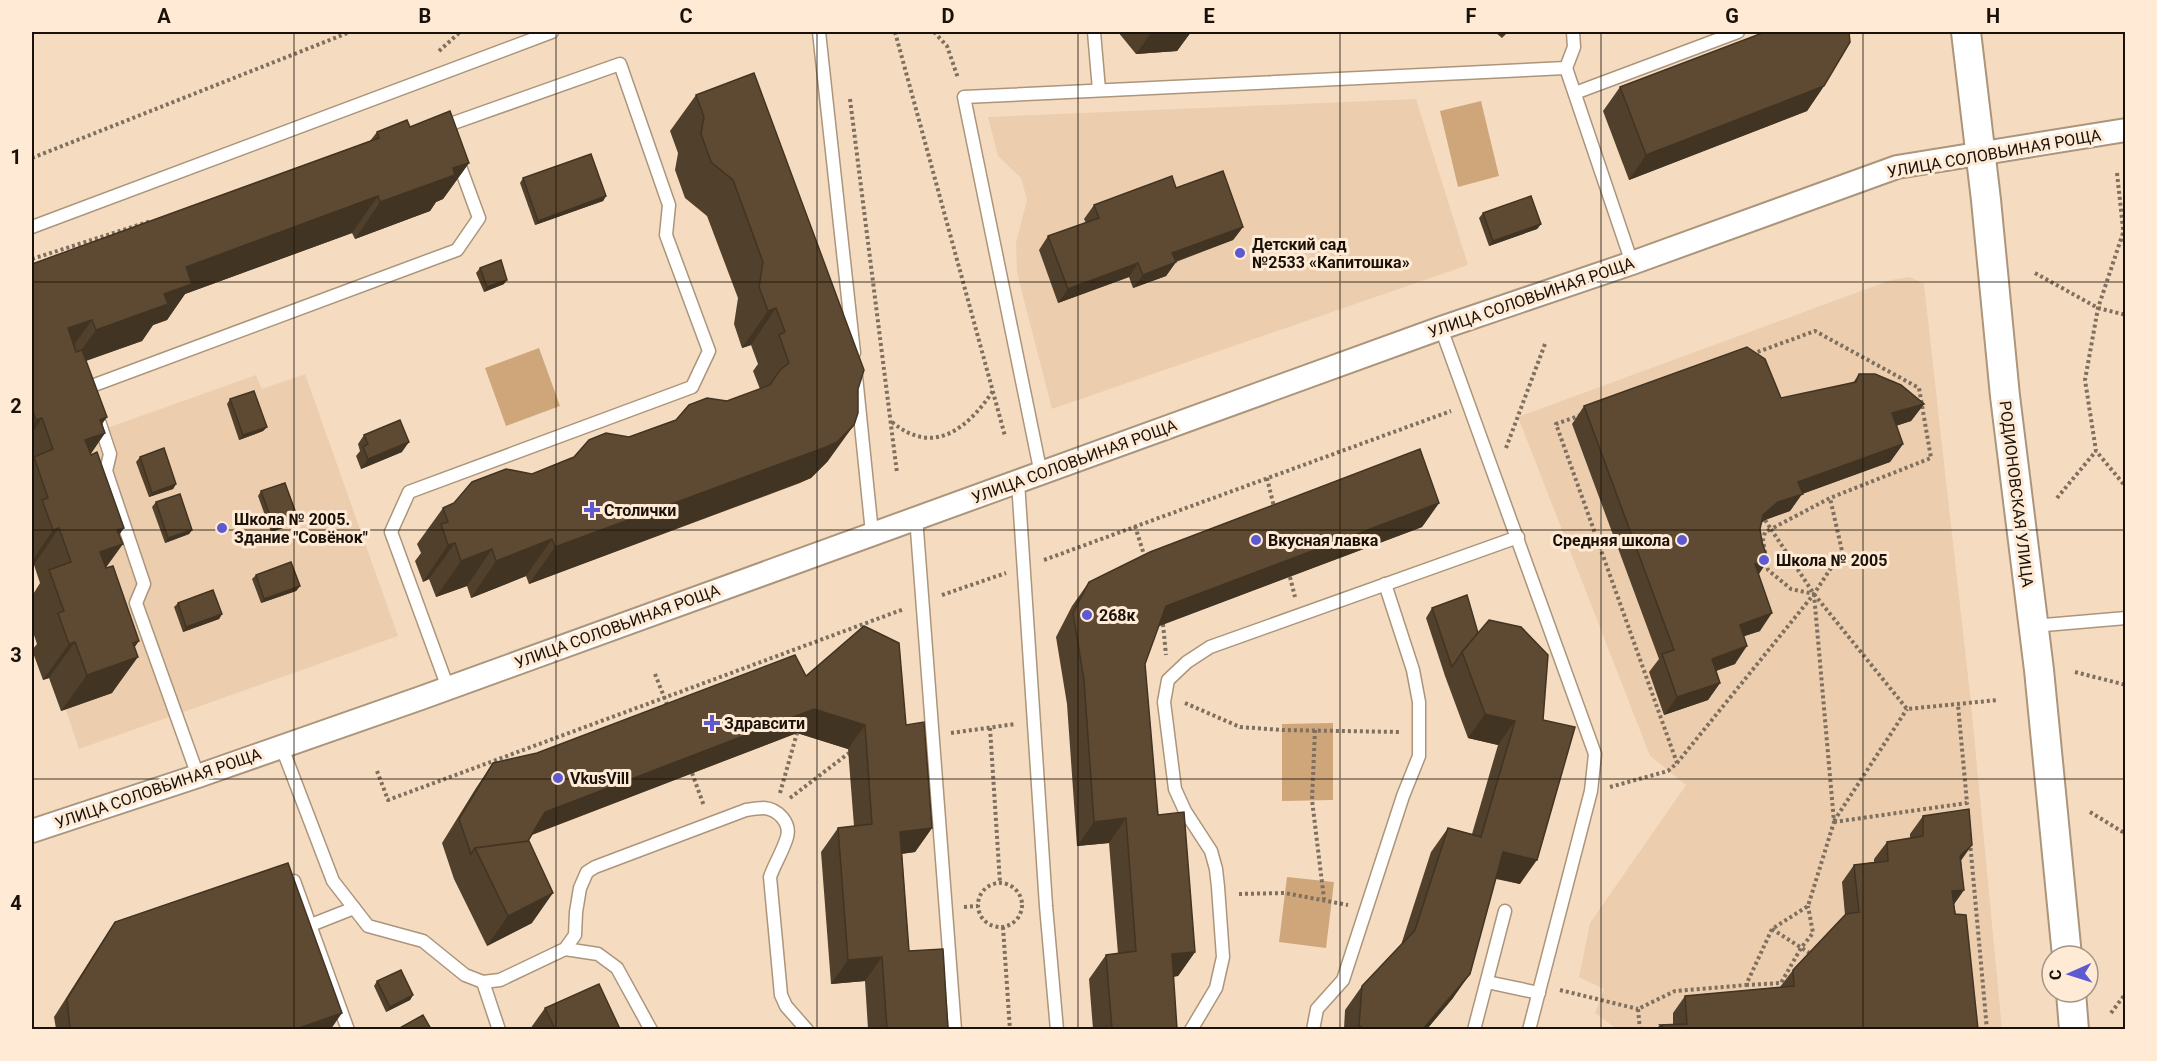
<svg xmlns="http://www.w3.org/2000/svg" width="2157" height="1061" viewBox="0 0 2157 1061" font-family="Roboto,sans-serif">
	<rect width="100%" height="100%" fill="#f5dcc1"/>
	<g fill="#ecceaf">
		<polygon points="1416,99 1468,265 1052,409 1017,273 1016,242 1027,200 1021,178 998,156 988,117"/>
		<polygon points="1910,277 1924,284 1971,703 2002,1029 1614,1030 1614,1027 1595,1013 1604,989 1579,977 1590,923 1686,785 1650,756 1518,417 1891,280"/>
		<polygon points="305,374 398,636 79,749 66,710 76,439 256,375 262,389"/>
	</g>
	<g fill="#cea67a">
		<polygon points="1481,101 1499,176 1458,187 1440,111"/>
		<polygon points="539,348 560,406 506,426 485,368"/>
		<polygon points="1333,723 1333,800 1282,801 1282,724"/>
		<polygon points="1287,877 1334,882 1326,948 1279,942"/>
	</g>
	<g fill="none" stroke-linecap="round" stroke-linejoin="round">
		<defs>
			<g id="service">
				<polyline points="819,32 854,353"/>
				<polyline points="1094,32 1099,90"/>
				<polyline points="1573,32 1574,47 1566,68 1632,263"/>
				<polyline points="1575,93 1738,32"/>
				<polyline points="447,131 445,126 620,64 669,205 666,235 709,351 692,387 409,492 391,532 448,688"/>
				<polyline points="32,227 552,32"/>
				<polyline points="1441,328 1595,754 1591,791 1529,1030"/>
				<polyline points="856,376 872,533"/>
				<polyline points="91,396 89,387 457,250 479,218 457,158"/>
				<polyline points="99,421 110,454 106,471 144,584 136,603 198,776"/>
				<polyline points="1041,474 964,97 1566,68"/>
				<polyline points="1018,482 1046,906 1057,1030"/>
				<polyline points="916,517 955,1030"/>
				<polyline points="2033,626 2126,618"/>
				<path d="M281 745 333 881 368 926 423 941 465 975 483 982 500 980 565 949 575 935 576 912 580 888 587 872 595 867 746 810C752 809 758 808 764 808 778 809 791 823 787 837 783 851 775 863 770 877L781 995 786 1006 807 1030"/>
				<polyline points="294,881 348,1030"/>
				<polyline points="311,925 354,908"/>
				<polyline points="565,949 598,954 617,968 651,1030"/>
				<polyline points="483,982 499,1030"/>
				<polyline points="1487,982 1539,993"/>
				<polyline points="1191,1030 1216,988 1223,957 1218,887 1216,869 1211,851 1185,811 1175,789 1164,702 1168,680 1187,662 1210,647 1518,537"/>
				<polyline points="1313,1030 1317,1009 1343,980 1403,796 1419,756 1419,702 1413,670 1385,584"/>
				<polyline points="1474,1030 1505,911"/>
			</g>
			<polyline id="minor" points="32,831 198,776 421,698 1441,328 1632,263 1897,167 2126,130"/>
			<g id="tertiary">
				<polyline points="1966,32 1986,200 2005,396 2039,670 2067,956"/>
				<polyline points="2071,992 2074,1030"/>
			</g>
		</defs>
		<use href="#service" stroke="#ac957b" stroke-width="15"/>
		<use href="#minor" stroke="#ac957b" stroke-width="26"/>
		<use href="#tertiary" stroke="#ac957b" stroke-width="32"/>
		<g stroke="#7f6f5e" stroke-width="4" stroke-dasharray="3 3" stroke-linecap="butt">
			<polyline points="895,32 1005,436"/>
			<polyline points="934,32 947,46 958,78"/>
			<polyline points="439,51 460,32"/>
			<polyline points="850,99 897,473"/>
			<polyline points="32,158 350,32"/>
			<polyline points="2117,173 2126,256"/>
			<polyline points="2123,233 2098,308 2085,380 2096,451 2126,487"/>
			<polyline points="32,259 151,221"/>
			<polyline points="2035,273 2098,308 2126,315"/>
			<polyline points="1752,354 1815,331 1919,388 1931,458 1830,498 1771,529 1814,594 1907,709 1998,700"/>
			<polyline points="1581,415 1556,424 1677,763"/>
			<path d="M892 422C934 457 968 428 993 391"/>
			<polyline points="1506,448 1545,344"/>
			<polyline points="1267,478 1274,507"/>
			<polyline points="2057,498 2096,451"/>
			<polyline points="1765,520 1771,529 1765,532 1763,540 1768,570 1791,589 1814,594"/>
			<polyline points="1135,526 1145,558"/>
			<polyline points="1044,560 1451,411"/>
			<polyline points="1290,577 1295,597"/>
			<polyline points="942,595 1006,573"/>
			<polyline points="1163,624 1166,655"/>
			<polyline points="2075,672 2126,685"/>
			<polyline points="655,674 668,707"/>
			<polyline points="1185,703 1240,727 1282,730 1401,732"/>
			<polyline points="990,728 1000,883"/>
			<polyline points="1315,730 1312,800 1324,899"/>
			<polyline points="951,733 1015,724"/>
			<polyline points="377,771 388,800 904,609"/>
			<polyline points="692,773 704,806"/>
			<polyline points="1610,787 1668,771 1677,763 1814,594 1842,551 1830,498"/>
			<polyline points="780,793 797,733"/>
			<polyline points="790,798 849,753"/>
			<polyline points="2090,812 2126,834"/>
			<polyline points="1834,821 1907,709"/>
			<polyline points="1834,822 1967,803 1958,705"/>
			<polyline points="1970,842 1987,1030"/>
			<circle cx="1000" cy="905" r="22"/>
			<polyline points="1239,894 1285,893 1348,905"/>
			<polyline points="964,907 978,906"/>
			<polyline points="1003,927 1010,1030"/>
			<polyline points="1772,929 1811,954"/>
			<polyline points="1746,985 1781,983 1801,948 1813,933 1808,906"/>
			<polyline points="1560,990 1638,1009"/>
			<polyline points="2111,1013 2126,993"/>
			<polyline points="1640,1030 1638,1009 1675,991 1746,985 1772,929 1808,906 1834,822 1814,594"/>
		</g>
		<use href="#service" stroke="#fff" stroke-width="12"/>
		<use href="#minor" stroke="#fff" stroke-width="22"/>
		<use href="#tertiary" stroke="#fff" stroke-width="28"/>
	</g>
	<g fill="#51402b">
		<polygon points="1118,32 1191,32 1177,51 1136,54"/>
		<polygon points="1495,32 1508,32 1502,38"/>
		<polygon points="754,73 828,461 811,478 800,483 529,584 526,576 471,598 467,586 436,597 429,579 423,582 415,561 421,553 417,544 443,508 629,437 760,389 753,371 758,364 751,345 742,348 734,324 738,298 707,216 685,198 675,170 678,153 670,131 696,95"/>
		<polygon points="1824,86 1807,111 1629,180 1603,111 1620,87"/>
		<polygon points="410,127 469,163 443,199 436,202 430,211 355,239 352,233 185,294 167,320 153,325 142,341 86,361 105,433 90,454 124,528 119,534 106,567 135,648 112,693 61,711 49,678 43,680 32,650 37,644 32,629 32,596 40,583 34,565 32,565 32,264 370,141 377,132"/>
		<polygon points="523,178 606,196 603,201 535,225 520,183"/>
		<polygon points="1176,188 1243,227 1233,240 1176,262 1166,276 1133,288 1129,277 1058,303 1039,250 1048,236 1086,223 1084,219 1094,205"/>
		<polygon points="1483,213 1541,224 1537,229 1489,246 1479,218"/>
		<polygon points="480,268 504,284 484,292 476,273"/>
		<polygon points="1859,374 1924,404 1911,421 1896,426 1903,444 1890,462 1802,494 1790,511 1765,520 1761,523 1760,529 1762,542 1768,560 1759,574 1760,631 1744,636 1735,664 1716,671 1720,683 1708,700 1664,715 1649,672 1659,659 1572,424 1584,406 1781,398 1853,383"/>
		<polygon points="230,399 267,427 263,431 239,440 227,404"/>
		<polygon points="364,435 402,452 361,469 356,456 360,451 358,444"/>
		<polygon points="140,457 176,484 173,489 149,497 136,462"/>
		<polygon points="261,491 298,519 295,524 271,532 258,496"/>
		<polygon points="156,502 192,530 189,534 165,543 152,507"/>
		<polygon points="1439,503 1422,527 1158,626 1145,664 1158,815 1195,952 1178,976 1173,977 1177,1029 1093,1029 1089,979 1106,955 1118,954 1109,843 1077,846 1067,704 1056,637 1072,606 1089,582"/>
		<polygon points="256,575 300,586 296,591 261,603 252,579"/>
		<polygon points="178,603 222,614 219,619 183,632 174,607"/>
		<polygon points="1432,608 1478,633 1521,627 1520,884 1496,879 1453,998 1427,1029 1344,1029 1345,1010 1362,986 1401,945 1431,852 1448,828 1472,834 1498,745 1468,738 1445,676 1426,618"/>
		<polygon points="806,676 906,725 932,828 915,852 902,854 909,951 948,1029 868,1029 865,981 831,984 821,852 838,828 854,826 848,749 797,733 532,835 528,841 532,923 487,946 454,879 442,843 476,788 493,763 537,753"/>
		<polygon points="1923,816 1961,861 1964,890 1954,904 1978,1029 1656,1029 1660,1025 1673,1024 1673,1013 1685,996 1780,987 1793,970 1845,915 1842,882 1854,865 1874,862 1874,859 1887,842 1910,838 1910,834"/>
		<polygon points="115,922 331,1029 56,1029 54,1017 103,940"/>
		<polygon points="377,981 413,995 410,1000 386,1012 374,986"/>
		<polygon points="545,1008 620,1029 530,1029"/>
	</g>
	<g fill="#423423">
		<polygon points="1152,32 1191,32 1177,51 1136,54"/>
		<polygon points="1824,86 1807,111 1629,180 1646,155"/>
		<polygon points="469,163 443,199 436,202 430,211 355,239 380,202 453,168"/>
		<polygon points="378,196 352,233 185,294 167,320 153,325 142,341 70,366 96,330 164,294 186,267"/>
		<polygon points="606,196 603,201 535,225 538,221"/>
		<polygon points="1541,224 1537,229 1489,246 1493,241"/>
		<polygon points="1243,227 1233,240 1162,266 1172,253"/>
		<polygon points="1176,262 1166,276 1133,288 1143,275"/>
		<polygon points="1138,263 1129,277 1058,303 1068,289"/>
		<polygon points="507,280 504,284 484,292 487,287"/>
		<polygon points="776,308 751,345 742,348 768,311"/>
		<polygon points="92,320 66,356 68,328"/>
		<polygon points="1924,404 1911,421 1879,431 1892,413"/>
		<polygon points="107,417 93,437 105,433 80,470 60,477 100,420"/>
		<polygon points="42,418 32,433 32,427 36,420"/>
		<polygon points="854,425 828,461 811,478 529,584 555,547"/>
		<polygon points="267,427 263,431 239,440 243,435"/>
		<polygon points="409,442 402,452 361,469 368,459"/>
		<polygon points="1903,444 1890,462 1802,494 1790,511 1765,520 1750,533 1763,515 1798,482"/>
		<polygon points="176,484 173,489 149,497 152,493"/>
		<polygon points="1439,503 1422,527 1149,630 1166,606"/>
		<polygon points="298,519 295,524 271,532 274,527"/>
		<polygon points="59,528 34,565 32,565 32,561 53,530"/>
		<polygon points="124,528 109,549 123,544 97,580 100,552 117,530"/>
		<polygon points="192,530 189,534 165,543 168,538"/>
		<polygon points="552,539 526,576 471,598 496,561"/>
		<polygon points="455,543 429,579 423,582 448,545"/>
		<polygon points="492,549 467,586 436,597 461,561"/>
		<polygon points="1768,560 1756,578 1755,564"/>
		<polygon points="300,586 296,591 261,603 264,599"/>
		<polygon points="1772,613 1760,631 1727,642 1740,625"/>
		<polygon points="222,614 219,619 183,632 186,627"/>
		<polygon points="139,641 125,661 138,657 112,693 61,711 87,675 133,643"/>
		<polygon points="75,642 49,678 43,680 69,644"/>
		<polygon points="1747,646 1735,664 1699,677 1712,659"/>
		<polygon points="1720,683 1708,700 1664,715 1677,697"/>
		<polygon points="814,709 865,725 848,749 797,733 528,836 545,812"/>
		<polygon points="1485,714 1515,721 1498,745 1468,738"/>
		<polygon points="1126,818 1109,843 1077,846 1094,822"/>
		<polygon points="932,828 915,852 883,856 900,832"/>
		<polygon points="1972,845 1960,862 1960,856"/>
		<polygon points="1503,852 1537,860 1520,884 1486,876"/>
		<polygon points="1964,890 1952,907 1952,891"/>
		<polygon points="553,893 532,923 487,946 508,916"/>
		<polygon points="1195,952 1178,976 1155,978 1172,954"/>
		<polygon points="882,957 865,981 831,984 848,960"/>
		<polygon points="1470,974 1453,998 1427,1029 1423,1029"/>
		<polygon points="413,995 410,1000 386,1012 390,1007"/>
		<polygon points="342,1013 331,1029 296,1029"/>
	</g>
	<g fill="#5e4a32" stroke="#423423" stroke-width="1.5">
		<polygon points="1765,32 1849,32 1850,42 1824,86 1646,155 1620,87"/>
		<polygon points="754,73 864,370 858,389 858,413 854,425 837,442 826,447 555,547 552,539 496,561 492,549 461,561 455,543 448,545 441,524 448,522 443,508 454,503 472,482 506,469 532,474 574,457 589,440 606,433 629,437 676,420 689,405 707,398 727,401 770,385 780,370 789,363 779,335 785,332 776,308 768,311 759,287 763,262 733,180 711,162 701,134 704,117 696,95"/>
		<polygon points="450,111 469,163 453,168 455,175 380,202 378,196 186,267 192,284 164,294 168,304 96,330 92,320 68,328 76,352 82,350 107,417 100,420 105,433 85,440 91,455 97,452 124,528 117,530 123,544 100,552 106,568 113,566 139,641 133,643 138,657 87,675 75,642 69,644 58,613 64,611 49,570 71,562 59,528 53,530 42,500 48,498 34,457 53,449 42,418 36,420 32,408 32,264 379,138 377,132 407,120 410,127"/>
		<polygon points="591,154 606,196 538,221 523,178"/>
		<polygon points="1223,171 1243,227 1172,253 1176,262 1143,275 1138,263 1068,289 1048,236 1099,218 1094,205 1172,176 1176,188"/>
		<polygon points="1531,196 1541,224 1493,241 1483,213"/>
		<polygon points="501,260 507,280 487,287 480,268"/>
		<polygon points="1747,347 1765,359 1781,398 1856,382 1859,374 1875,374 1901,385 1924,404 1892,413 1903,444 1798,482 1803,494 1778,502 1763,515 1760,529 1762,542 1768,560 1755,564 1772,613 1740,625 1747,646 1712,659 1720,683 1677,697 1662,654 1674,650 1584,406"/>
		<polygon points="254,391 267,427 243,435 230,399"/>
		<polygon points="400,420 409,442 368,459 363,447 368,444 364,435"/>
		<polygon points="164,448 176,484 152,493 140,457"/>
		<polygon points="1420,449 1439,503 1166,606 1145,664 1158,815 1184,812 1195,952 1172,954 1177,1029 1112,1029 1106,955 1136,951 1126,818 1094,822 1084,680 1073,613 1089,582 1150,552"/>
		<polygon points="285,483 298,519 274,527 261,491"/>
		<polygon points="180,494 192,530 168,538 156,502"/>
		<polygon points="291,562 300,586 264,599 256,575"/>
		<polygon points="213,590 222,614 186,627 178,603"/>
		<polygon points="1467,595 1478,633 1462,652 1452,667 1432,608"/>
		<polygon points="1489,620 1521,627 1548,655 1543,720 1575,727 1537,860 1503,852 1470,974 1423,1029 1364,1029 1359,1026 1362,986 1415,930 1448,828 1481,837 1515,721 1485,714 1462,652"/>
		<polygon points="864,626 899,643 906,725 924,722 932,828 900,832 909,951 943,949 948,1029 887,1029 882,957 848,960 838,828 872,824 865,725 814,709 545,812 528,841 475,848 471,854 459,819 493,763 537,753 795,655 806,676"/>
		<polygon points="1969,809 1972,845 1960,856 1964,890 1952,891 1955,914 1966,915 1978,1029 1665,1029 1660,1025 1687,1024 1685,996 1794,986 1793,970 1846,914 1859,912 1854,865 1888,861 1887,842 1923,836 1923,816"/>
		<polygon points="529,841 553,893 508,916 475,848"/>
		<polygon points="288,863 342,1013 296,1029 70,1029 67,999 115,922"/>
		<polygon points="401,970 413,995 390,1007 377,981"/>
		<polygon points="599,984 620,1029 555,1029 545,1008"/>
		<polygon points="423,1015 431,1029 398,1029"/>
	</g>
	<path fill="none" stroke="#1a1209" stroke-width="1.5" stroke-opacity="0.55" d="M294 32V1030M556 32V1030M817 32V1030M1078 32V1030M1340 32V1030M1601 32V1030M1863 32V1030M32 282H2126M32 530H2126M32 779H2126"/>
	<g fill="#5c59d1" stroke="#feead5" stroke-width="2">
		<circle cx="1240" cy="253" r="6"/>
		<path d="M589 501h6v6h6v6h-6v6h-6v-6h-6v-6h6z"/>
		<circle cx="222" cy="528" r="6"/>
		<circle cx="1256" cy="540" r="6"/>
		<circle cx="1682" cy="540" r="6"/>
		<circle cx="1764" cy="560" r="6"/>
		<circle cx="1087" cy="615" r="6"/>
		<path d="M709 714h6v6h6v6h-6v6h-6v-6h-6v-6h6z"/>
		<circle cx="558" cy="778" r="6"/>
	</g>
	<g text-anchor="middle" stroke-width="6" stroke-linejoin="round" paint-order="stroke">
		<g font-size="16" fill="#1a1209" stroke="#feead5">
			<text transform="translate(1994 153) rotate(-10)" y="6">УЛИЦА СОЛОВЬИНАЯ РОЩА</text>
			<text transform="translate(1531 297) rotate(-19)" y="6">УЛИЦА СОЛОВЬИНАЯ РОЩА</text>
			<text transform="translate(1074 461) rotate(-20)" y="6">УЛИЦА СОЛОВЬИНАЯ РОЩА</text>
			<text transform="translate(2017 494) rotate(83)" y="6">РОДИОНОВСКАЯ УЛИЦА</text>
			<text transform="translate(617 626) rotate(-20)" y="6">УЛИЦА СОЛОВЬИНАЯ РОЩА</text>
			<text transform="translate(158 788) rotate(-19)" y="6">УЛИЦА СОЛОВЬИНАЯ РОЩА</text>
		</g>
		<g font-size="16" font-weight="bold" fill="#1a1209" stroke="#feead5" text-anchor="start">
			<text x="1252" y="250">Детский сад<tspan x="1252" dy="18">№2533 «Капитошка»</tspan></text>
			<text x="604" y="516">Столички</text>
			<text x="234" y="525">Школа № 2005.<tspan x="234" dy="18">Здание "Совёнок"</tspan></text>
			<text x="1268" y="546">Вкусная лавка</text>
			<text x="1670" y="546" text-anchor="end">Средняя школа</text>
			<text x="1776" y="566">Школа № 2005</text>
			<text x="1099" y="621">268к</text>
			<text x="724" y="729">Здравсити</text>
			<text x="570" y="784">VkusVill</text>
		</g>
	</g>
	<rect width="2157" height="1061" fill="none" stroke="#feead5" stroke-width="66"/>
	<g transform="translate(2070 974) rotate(267)"><circle r="28" fill="#feead5" stroke="#a39483" stroke-width="1.5"/>
	<path d="M0-4.5L10 22L0 15L-10 22Z" fill="#5c59d1"/>
	<text y="-9" font-size="16" font-weight="bold" text-anchor="middle" fill="#1a1209">С</text>
	</g>
	<rect x="33" y="33" width="2091" height="995" fill="none" stroke="#1a1209" stroke-width="2"/>
	<g font-size="20" text-anchor="middle" font-weight="bold" fill="#1a1209">
		<text x="164" y="23">A</text>
		<text x="425" y="23">B</text>
		<text x="686" y="23">C</text>
		<text x="948" y="23">D</text>
		<text x="1209" y="23">E</text>
		<text x="1471" y="23">F</text>
		<text x="1732" y="23">G</text>
		<text x="1993" y="23">H</text>
		<text x="16" y="164">1</text>
		<text x="16" y="413">2</text>
		<text x="16" y="662">3</text>
		<text x="16" y="910">4</text>
	</g>
</svg>
